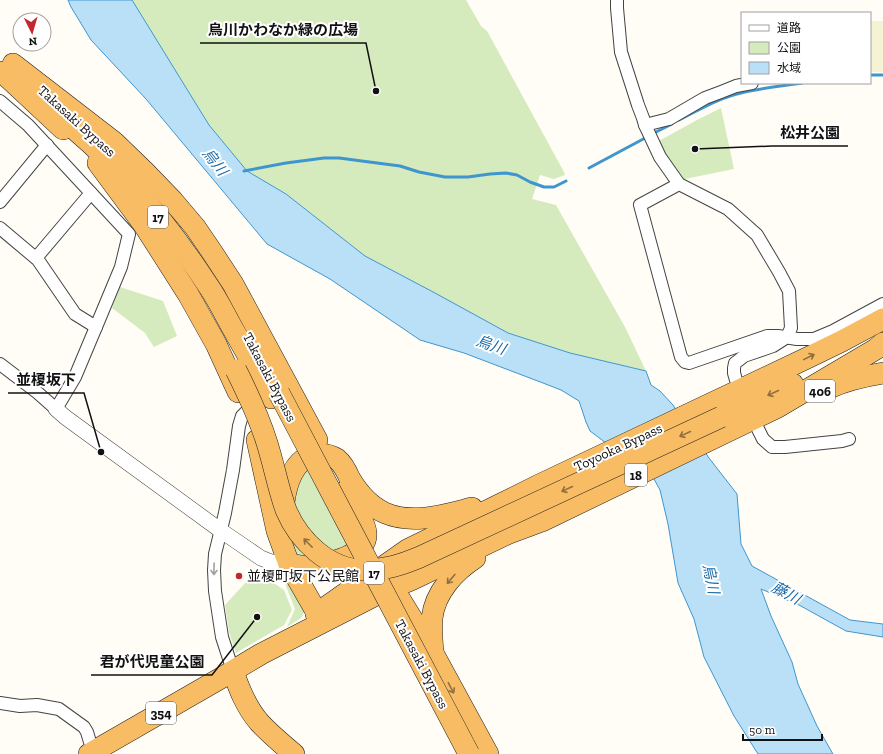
<svg xmlns="http://www.w3.org/2000/svg" width="883" height="754" viewBox="0 0 883 754" font-family="'Zilla Slab','Noto Sans JP',serif">
	<rect width="100%" height="100%" fill="#fffdf5"/>
	<rect fill="#f6f3d4" x="870" y="21" width="13" height="51"/>
	<g fill="#d5ebbd">
		<polygon points="132,0 466,0 481,26 487,31 564,172 565,175 554,179 540,175 532,199 556,205 625,327 646,371 570,353 508,333 435,293 365,256 286,194 247,171 209,125"/>
		<polygon points="721,108 734,169 680,180 657,142 697,120"/>
		<polygon points="120,287 163,301 177,336 154,347 145,333 112,308"/>
		<polygon points="305,463 353,548 296,558 285,531"/>
		<polygon points="256,571 284,590 292,610 284,625 236,653 229,632 225,605"/>
		<polygon points="284,573 305,611 301,618 287,627 295,609 286,586"/>
	</g>
	<polygon fill="#b9e0f7" stroke="#3f96cf" points="68,0 132,0 209,125 247,171 286,194 365,256 435,293 508,333 570,353 646,371 651,385 660,391 673,405 709,458 737,494 741,544 752,566 850,620 883,624 883,637 846,631 799,605 761,589 771,616 792,662 798,684 817,726 833,754 758,754 734,716 704,657 694,619 678,583 668,524 660,490 654,479 590,431 586,422 579,401 561,390 543,383 464,353 420,340 330,279 267,244 146,99 91,40 71,7"/>
	<g fill="none" stroke-linecap="round" stroke-linejoin="round">
		<g stroke="#3f96cf" stroke-width="3">
			<polyline points="870,75 883,75"/>
			<path d="M679 120C699 110 718 98 741 93 761 88 782 86 802 83"/>
			<polyline points="652,134 672,124"/>
			<polyline points="589,168 647,137"/>
			<polyline points="244,171 286,163 324,158 339,158 400,166 419,172 445,177 468,177 490,174 506,173 517,175 530,182 544,187 554,187 566,181"/>
		</g>
		<defs>
			<g id="minor">
				<polyline points="617,0 617,8 621,52 638,105 643,118 645,125 660,157 679,184 728,209 757,235 779,272 789,291 791,328 787,337 773,346 744,356 739,360 735,363 734,368 734,373 736,380"/>
				<polyline points="0,101 28,125 129,234 121,267 101,315 75,377 56,409 38,393 0,364"/>
				<polyline points="645,125 669,119 705,98 721,92 736,86 752,83"/>
				<polyline points="679,184 640,205 681,357 685,362 689,363 767,336 778,336 797,339 814,339 833,331 883,304"/>
				<polyline points="0,202 47,145"/>
				<polyline points="0,228 38,260 75,314 96,327"/>
				<polyline points="36,258 91,193"/>
				<polyline points="757,427 763,439 772,447 785,447 842,441 849,439"/>
				<polyline points="233,671 222,637 215,591 214,570 215,554 225,513 233,470 239,426 242,416 247,411"/>
				<polyline points="0,703 20,706 37,705 59,709 84,727 87,732 90,742 94,751"/>
			</g>
			<polyline id="tertiary" points="56,409 65,417 220,530 261,558 271,562 277,562 289,564"/>
			<g id="trunk">
				<polyline points="13,64 114,142 145,172 173,201 195,227 214,255 233,284 317,440"/>
				<polyline points="2,72 63,129"/>
				<path d="M57 115C116 161 168 224 209 287 218 300 225 315 233 329 246 352 259 375 271 398"/>
				<polyline points="98,163 144,225 188,294 216,344 238,392"/>
				<path d="M829 388C846 380 864 376 883 373"/>
				<polyline points="721,417 793,384"/>
				<polyline points="257,440 277,531 289,564 317,613 326,613 331,612"/>
				<path d="M283 510C285 491 289 470 305 458 306 457 309 455 310 455 313 454 317 454 319 454 325 454 332 456 337 459 343 464 347 472 350 479 359 494 369 506 385 513 413 525 444 515 472 508"/>
				<path d="M289 564C294 565 299 566 304 566 322 566 368 557 366 533 365 521 352 502 346 491"/>
				<path d="M379 584C390 586 391 587 398 596L433 653 488 754"/>
				<polyline points="316,614 407,550 503,503 539,485 805,359 842,341 883,319"/>
				<path d="M433 652C432 641 431 629 432 618 435 592 455 571 475 558"/>
				<path d="M233 671C239 689 246 707 259 722 269 733 282 744 294 754"/>
				<polyline points="89,754 221,678 261,654 380,593 413,579 507,534 542,521 778,407 876,349 883,343"/>
			</g>
		</defs>
		<use href="#minor" stroke="#444" stroke-width="14"/>
		<use href="#tertiary" stroke="#444" stroke-width="16"/>
		<use href="#trunk" stroke="#222" stroke-width="22"/>
		<use href="#minor" stroke="#fff" stroke-width="12"/>
		<use href="#tertiary" stroke="#fff" stroke-width="15"/>
		<use href="#trunk" stroke="#f7bc64" stroke-width="21"/>
		<defs>
			<g id="trunk-bridge">
				<path d="M236 370C248 394 259 417 267 443 274 465 278 488 286 510 299 541 329 570 364 570 385 570 401 565 420 557L721 417"/>
				<polyline points="279,393 469,754"/>
			</g>
		</defs>
		<use href="#trunk-bridge" stroke="#222" stroke-width="22" stroke-linecap="butt"/>
		<use href="#trunk-bridge" stroke="#f7bc64" stroke-width="21"/>
	</g>
	<defs><path id="oneway-shaft" d="M-6 0H5M1.5-3L5.5 0L1.5 3" fill="none" stroke-width="1.6" stroke-linecap="round" stroke-linejoin="round"/></defs>
	<g stroke="#906f3f">
		<use href="#oneway-shaft" transform="translate(809 357) rotate(-26)"/>
		<use href="#oneway-shaft" transform="translate(773 393) rotate(155)"/>
		<use href="#oneway-shaft" transform="translate(685 434) rotate(155)"/>
		<use href="#oneway-shaft" transform="translate(567 489) rotate(155)"/>
		<use href="#oneway-shaft" transform="translate(308 543) rotate(-135)"/>
		<use href="#oneway-shaft" transform="translate(451 579) rotate(130)"/>
		<use href="#oneway-shaft" transform="translate(451 688) rotate(62)"/>
	</g>
	<use stroke="#a0a0a0" href="#oneway-shaft" transform="translate(214 569) rotate(91)"/>
	<circle fill="#c4262e" stroke="#fff" stroke-width="1.5" cx="239" cy="576" r="4"/>
	<g text-anchor="middle" stroke-width="4" stroke-linejoin="round" paint-order="stroke">
		<g fill="#fff" stroke="#585858" stroke-width="1">
			<rect x="148" y="206" width="20" height="22" rx="3"/>
			<rect x="805" y="380" width="30" height="22" rx="3"/>
			<rect x="625" y="464" width="22" height="22" rx="3"/>
			<rect x="364" y="562" width="20" height="22" rx="3"/>
			<rect x="146" y="702" width="30" height="22" rx="3"/>
		</g>
		<g font-size="13" font-weight="bold" fill="#111">
			<text x="158" y="222">17</text>
			<text x="820" y="396">406</text>
			<text x="636" y="480">18</text>
			<text x="374" y="578">17</text>
			<text x="161" y="718">354</text>
		</g>
		<g font-size="14" fill="#111" stroke="#fff">
			<text transform="translate(77 121) rotate(42)" y="5">Takasaki Bypass</text>
			<text transform="translate(270 377) rotate(62)" y="5">Takasaki Bypass</text>
			<text transform="translate(618 447) rotate(-25)" y="5">Toyooka Bypass</text>
			<text transform="translate(422 664) rotate(62)" y="5">Takasaki Bypass</text>
		</g>
		<g font-size="14" fill="#111" stroke="#fff" text-anchor="start">
			<text x="247" y="581">並榎町坂下公民館</text>
		</g>
		<g font-size="15" font-style="italic" fill="#1768a6" stroke="#fff">
			<text transform="translate(215 162) rotate(52)" y="5">烏川</text>
			<text transform="translate(491 345) rotate(19)" y="5">烏川</text>
			<text transform="translate(711 579) rotate(78)" y="5">烏川</text>
			<text transform="translate(786 593) rotate(28)" y="5">藤川</text>
		</g>
	</g>
	<path fill="none" stroke="#111" stroke-width="1.5" d="M376 91L366 43H200M695 149L772 146H848M101 452L84 393H8M257 617L212 675H91"/>
	<g fill="#111" stroke="#fff" stroke-width="1.5">
		<circle cx="376" cy="91" r="4"/>
		<circle cx="695" cy="149" r="4"/>
		<circle cx="101" cy="452" r="4"/>
		<circle cx="257" cy="617" r="4"/>
	</g>
	<g font-size="15" text-anchor="middle" font-weight="bold" fill="#111" stroke="#fff" stroke-width="4" stroke-linejoin="round" paint-order="stroke">
		<text x="283" y="35">烏川かわなか緑の広場</text>
		<text x="810" y="138">松井公園</text>
		<text x="46" y="385">並榎坂下</text>
		<text x="152" y="667">君が代児童公園</text>
	</g>
	<rect x="741" y="12" width="130" height="72" fill="#ffffff" stroke="#a0a0a0"/>
	<rect x="749" y="25" width="20" height="6" fill="#ffffff" stroke="#a0a0a0"/>
	<text x="777" y="32" font-size="12" fill="#111111">道路</text>
	<rect x="749" y="42" width="20" height="12" fill="#d5ebbd" stroke="#a0a0a0"/>
	<text x="777" y="52" font-size="12" fill="#111111">公園</text>
	<rect x="749" y="62" width="20" height="12" fill="#b9e0f7" stroke="#a0a0a0"/>
	<text x="777" y="72" font-size="12" fill="#111111">水域</text>
	<g transform="translate(32 32) rotate(175)"><circle r="19" fill="#ffffff" stroke="#a0a0a0"/>
	<path d="M0-3L7 15L0 10L-7 15Z" fill="#c4262e"/>
	<text y="-6" font-size="11" font-weight="bold" text-anchor="middle" fill="#111111">N</text>
	</g>
	<path d="M743 734v6h79v-6" fill="none" stroke="#111111" stroke-width="2"/>
	<text x="749" y="734" font-size="12" fill="#111111" stroke="#ffffff" stroke-width="3" paint-order="stroke">50 m</text>
</svg>
